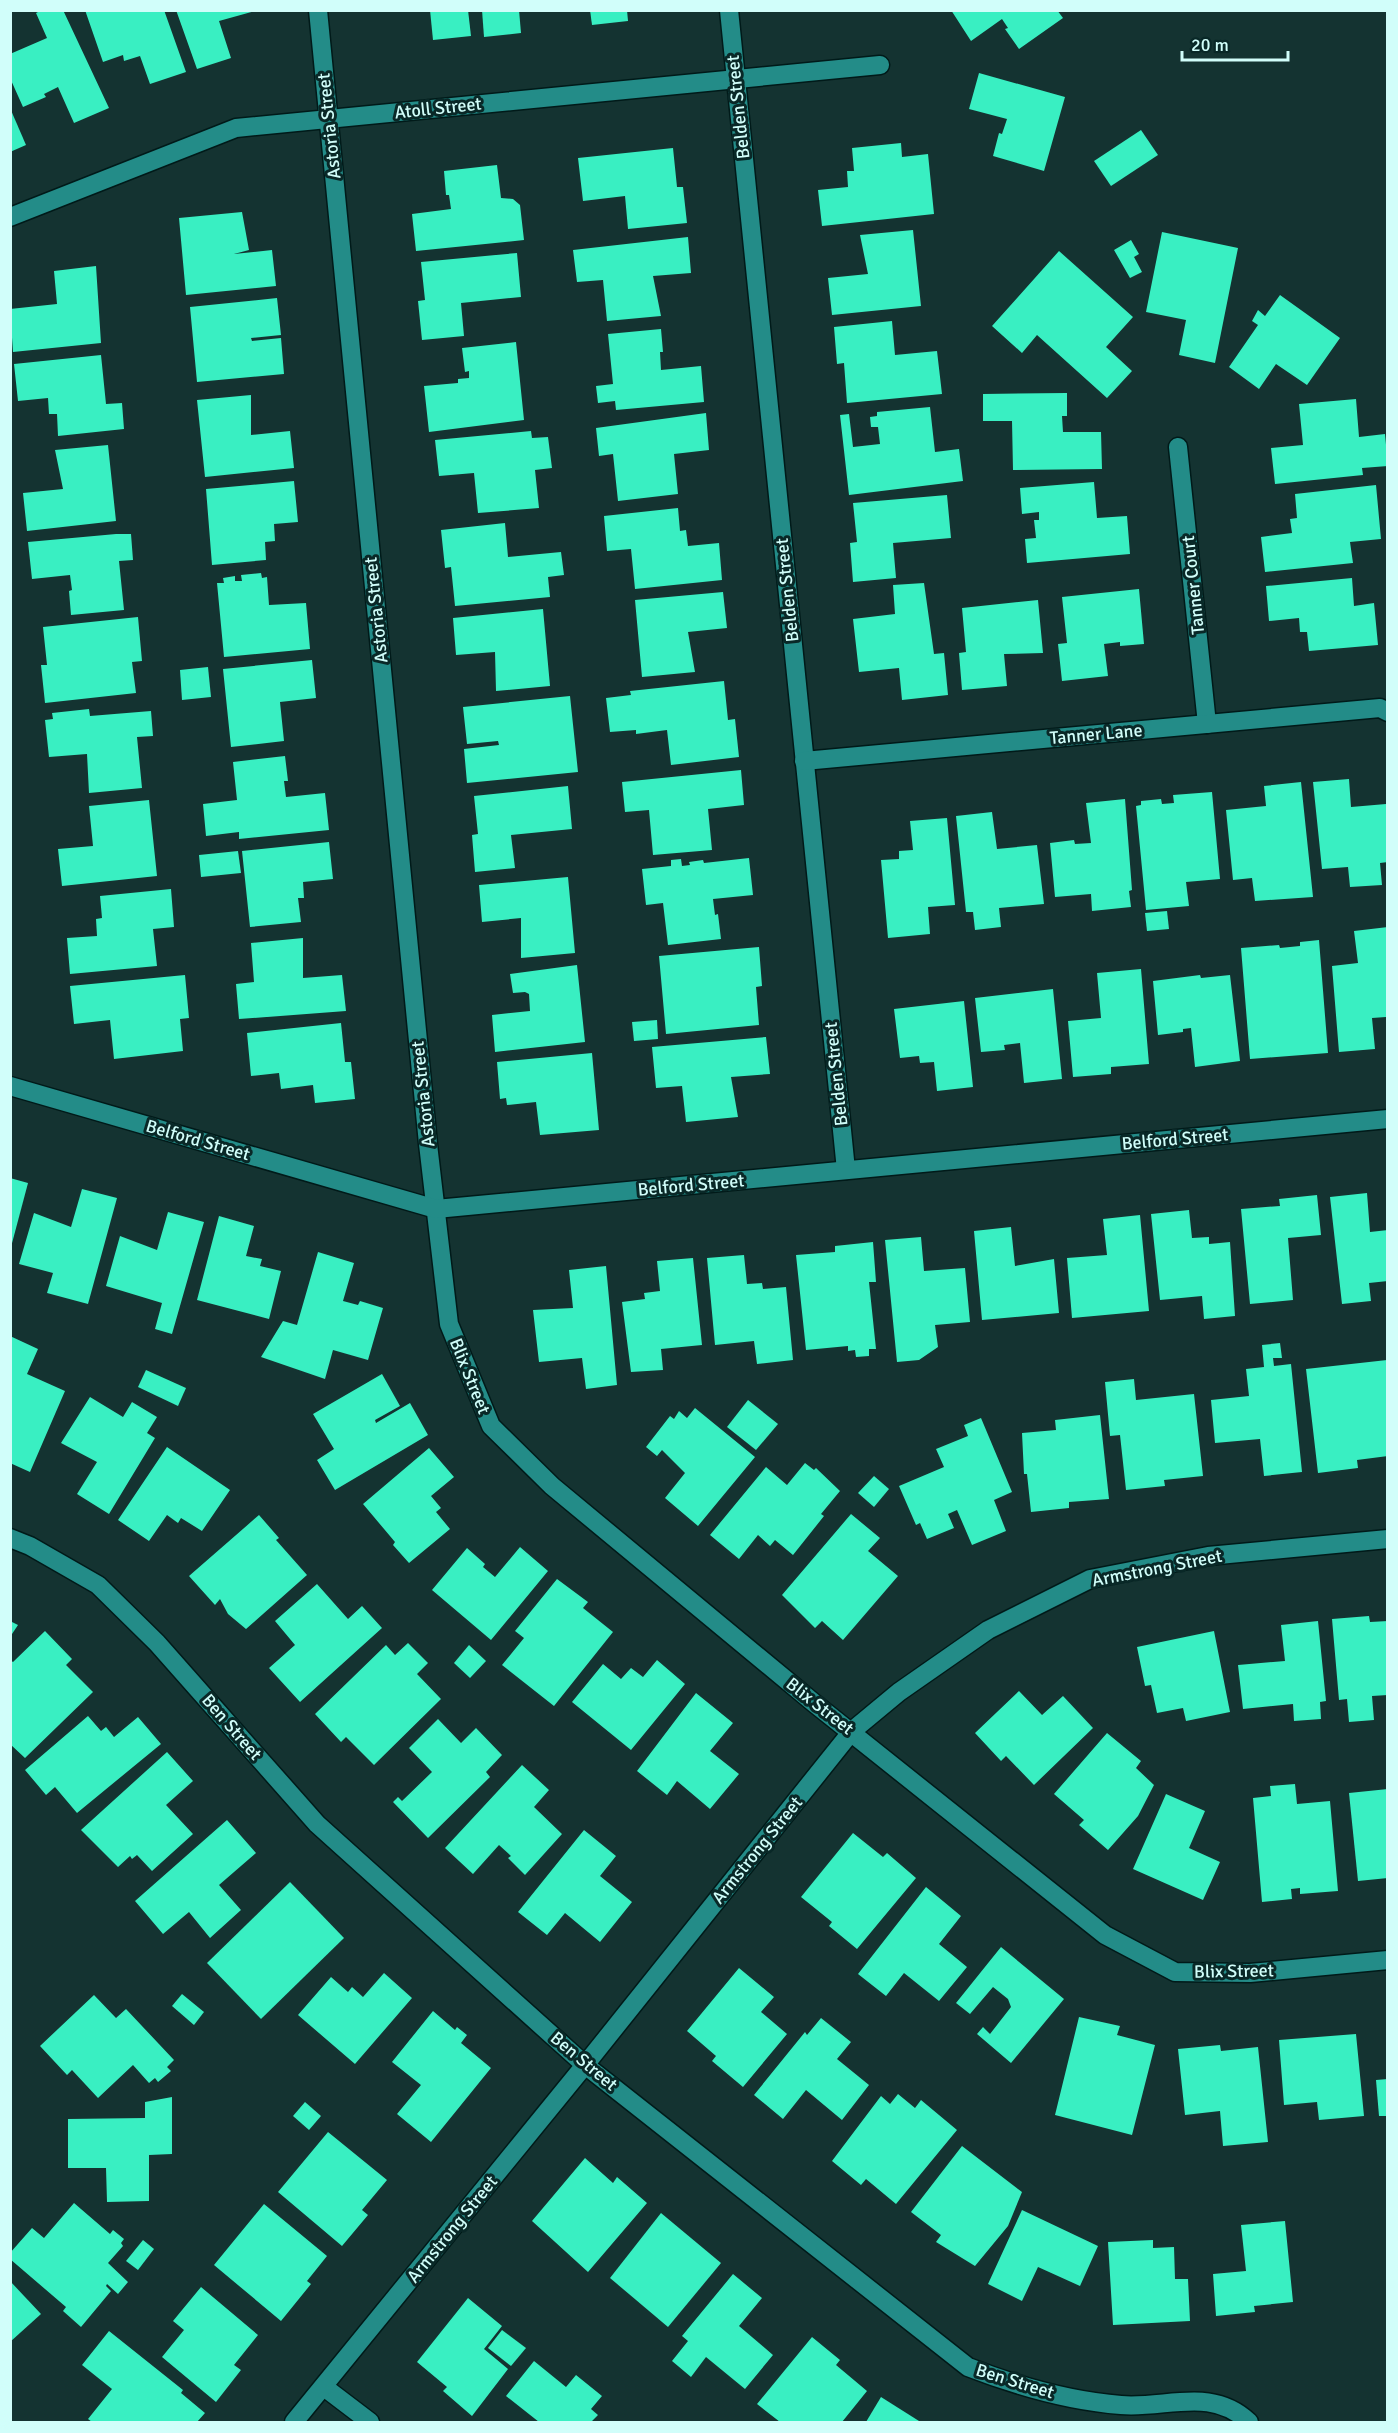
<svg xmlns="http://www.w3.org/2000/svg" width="1398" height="2433" viewBox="0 0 1398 2433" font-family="Signika,sans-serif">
	<rect width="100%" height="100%" fill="#143331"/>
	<g fill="#39efc2">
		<polygon points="42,10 63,10 109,108 74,123 58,87 44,94 46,97 23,107 10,78 10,54 47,38 36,13"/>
		<polygon points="85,10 164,10 186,72 150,84 140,56 124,61 123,55 103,62"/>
		<polygon points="176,10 255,10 255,11 219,21 231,58 197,69"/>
		<polygon points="430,10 468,10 471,36 433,40"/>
		<polygon points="482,10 519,10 521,33 484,37"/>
		<polygon points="590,10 627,10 628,21 592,25"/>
		<polygon points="951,10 1057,10 1063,18 1019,49 1005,29 1008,28 1002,19 971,41"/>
		<polygon points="979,73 1065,97 1044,171 993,156 999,133 1002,134 1007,119 969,109"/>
		<polygon points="10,108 26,145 10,152"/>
		<polygon points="1141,130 1158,155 1111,186 1094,161"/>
		<polygon points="901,143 902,157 928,154 934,214 822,226 818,190 848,187 847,171 854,171 852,148"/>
		<polygon points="673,148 677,187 683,187 687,223 628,229 625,196 583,201 578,158"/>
		<polygon points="497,165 501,198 513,199 520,205 524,240 416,251 412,214 451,209 449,195 446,195 444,171"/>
		<polygon points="242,212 249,250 234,254 272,250 276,286 186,295 179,218"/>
		<polygon points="913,230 921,306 832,315 828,278 868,274 860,235"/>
		<polygon points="1162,232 1238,248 1215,363 1179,355 1186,320 1146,312"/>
		<polygon points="688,237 691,273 653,276 661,316 607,321 603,280 577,282 573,250"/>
		<polygon points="1131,240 1139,254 1134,257 1142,272 1130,278 1114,250"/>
		<polygon points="1059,251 1133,317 1106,347 1132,371 1107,398 1037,335 1022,353 992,326"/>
		<polygon points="517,253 521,297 461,303 464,336 422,340 418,301 425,300 421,262"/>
		<polygon points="96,266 101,343 13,352 10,309 57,304 54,271"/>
		<polygon points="1280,295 1340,338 1307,385 1276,364 1259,389 1229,367 1258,325 1252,321 1258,310 1265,316"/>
		<polygon points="277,298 281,335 251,338 252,341 281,338 284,374 197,382 190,307"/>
		<polygon points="892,321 895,355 937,351 942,394 847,403 844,363 837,364 834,327"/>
		<polygon points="661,329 663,352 660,352 661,370 701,366 704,402 616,410 615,401 598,403 596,386 613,384 608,334"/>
		<polygon points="516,342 524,420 429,432 424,386 458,383 458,379 469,378 469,371 465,372 462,348"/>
		<polygon points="101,355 106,404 122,403 124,429 58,436 57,414 49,414 48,398 18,401 14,364"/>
		<polygon points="1067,393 1067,416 1062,416 1063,432 1101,432 1102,469 1013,470 1012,421 983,421 983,394"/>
		<polygon points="251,395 251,435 290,431 294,468 205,477 197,400"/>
		<polygon points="1356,399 1359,437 1385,434 1388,466 1362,468 1363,475 1275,484 1271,448 1303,445 1299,404"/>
		<polygon points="930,407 935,452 959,449 963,481 849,495 840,415 849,414 853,447 880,444 878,427 871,427 870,417 877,416 877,412"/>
		<polygon points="706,413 709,450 674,454 678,494 618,501 613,454 599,456 596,428"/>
		<polygon points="531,431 532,438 548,437 552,468 535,470 539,508 478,513 474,473 439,476 435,440"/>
		<polygon points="108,445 116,521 27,531 23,493 63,489 55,450"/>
		<polygon points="294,481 298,522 274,524 275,541 265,542 266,560 212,565 206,489"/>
		<polygon points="1094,482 1097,518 1127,516 1130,554 1027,563 1025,539 1036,538 1034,520 1039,520 1039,512 1022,514 1020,488"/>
		<polygon points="1376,485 1381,539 1350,542 1353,563 1265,572 1261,537 1292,533 1290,519 1297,518 1295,494"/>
		<polygon points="947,495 951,538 893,543 896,578 853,582 850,543 857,542 853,503"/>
		<polygon points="678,508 680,531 686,530 688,546 719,543 722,580 635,589 631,549 607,551 604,516"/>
		<polygon points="505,523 508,557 561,552 564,575 548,577 550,597 455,606 451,567 445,568 441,530"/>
		<polygon points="116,534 131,534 133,560 119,561 124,610 71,615 69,591 72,590 70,575 32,579 28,542"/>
		<polygon points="261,573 262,578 267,577 269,605 306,603 310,649 224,657 217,583 224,583 223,578 235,576 235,581 242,581 241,575"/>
		<polygon points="1352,578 1354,606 1374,603 1378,645 1309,651 1307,632 1300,632 1299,618 1269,621 1266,586"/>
		<polygon points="924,583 934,654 944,653 948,695 902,700 899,668 859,672 853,619 895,614 893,585"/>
		<polygon points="1139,589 1144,644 1120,646 1120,642 1104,644 1108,676 1062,681 1058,644 1067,643 1062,597"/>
		<polygon points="723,592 727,628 688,632 695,672 642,677 635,600"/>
		<polygon points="1038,600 1043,653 1004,654 1007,686 962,690 959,653 966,652 962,608"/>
		<polygon points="543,609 550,686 496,691 495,652 456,655 453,618"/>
		<polygon points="138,617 142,661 132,662 136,693 45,703 41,665 47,665 43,627"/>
		<polygon points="312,660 316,698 280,702 284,741 231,747 223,669"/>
		<polygon points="208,667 211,697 182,700 180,670"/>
		<polygon points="724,681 728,720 735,719 739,757 671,765 667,730 636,734 636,730 610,732 606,698 631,695 630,691"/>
		<polygon points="570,696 578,772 467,783 464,749 499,745 498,741 467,744 463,707"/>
		<polygon points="89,709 90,716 151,711 153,736 137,737 142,788 89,793 87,754 49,757 45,720 53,719 52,713"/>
		<polygon points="285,756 288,781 284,781 286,797 325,793 329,830 239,839 239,832 206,836 203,804 237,800 233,762"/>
		<polygon points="741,770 744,805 708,809 712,850 653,855 649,810 625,812 622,782"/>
		<polygon points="1349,779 1351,807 1386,804 1388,862 1380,863 1382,885 1350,887 1348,867 1322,869 1313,782"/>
		<polygon points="1301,782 1313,897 1255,901 1252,878 1233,880 1226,810 1266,806 1264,786"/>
		<polygon points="568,786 572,829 511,835 515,868 475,872 472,835 478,834 474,796"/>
		<polygon points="1212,792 1220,879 1186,882 1189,906 1146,910 1136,806 1141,805 1141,801 1161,799 1162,804 1174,803 1173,795"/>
		<polygon points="1125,799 1132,890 1129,891 1131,907 1092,911 1091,894 1055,897 1050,843 1074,840 1075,844 1091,843 1086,803"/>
		<polygon points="149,800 157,876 62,886 58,849 93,846 89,806"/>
		<polygon points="992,812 997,849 1037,845 1044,904 999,908 1001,927 975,930 973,912 966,912 956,816"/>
		<polygon points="947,818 955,905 928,907 930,934 888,938 881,860 899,859 899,851 913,850 910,821"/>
		<polygon points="329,842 333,879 303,882 304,898 298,898 301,922 250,927 242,851"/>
		<polygon points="238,851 241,873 201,877 199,855"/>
		<polygon points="749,858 753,895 713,899 715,915 718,914 721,939 668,945 663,903 646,905 642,869 671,866 671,860 681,859 682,866 690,865 689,862 703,860 704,863"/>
		<polygon points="568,877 575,953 521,958 521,918 482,922 479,885"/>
		<polygon points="171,889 174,927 153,929 157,966 70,974 67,938 97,936 96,919 102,918 100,896"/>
		<polygon points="1167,911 1169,929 1147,931 1145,913"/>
		<polygon points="1388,927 1388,1010 1386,1017 1372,1018 1375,1049 1339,1052 1332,966 1358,963 1354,931"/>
		<polygon points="303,938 303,978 342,975 346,1011 239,1019 236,984 254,982 251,943"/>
		<polygon points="1319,940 1328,1053 1250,1059 1241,948 1279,945 1280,948 1300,946 1300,942"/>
		<polygon points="759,947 762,986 756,987 759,1025 666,1034 659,956"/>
		<polygon points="577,965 585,1042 495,1052 492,1015 530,1011 529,994 525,992 513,993 510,974"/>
		<polygon points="1141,969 1149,1064 1111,1067 1111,1074 1073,1077 1068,1021 1101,1018 1097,973"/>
		<polygon points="185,975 189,1018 180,1019 183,1051 114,1059 110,1020 74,1024 70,986"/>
		<polygon points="1200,975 1201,978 1230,975 1240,1061 1195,1067 1191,1028 1183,1029 1183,1032 1158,1035 1153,981"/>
		<polygon points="1053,989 1062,1079 1024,1083 1020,1043 1004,1045 1005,1050 981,1052 975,998"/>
		<polygon points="964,1001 973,1087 937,1091 934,1062 920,1063 919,1056 900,1058 894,1009"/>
		<polygon points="657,1020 658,1039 634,1041 632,1022"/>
		<polygon points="341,1023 345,1062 351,1062 355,1099 315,1103 313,1085 281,1089 279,1073 251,1076 247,1033"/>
		<polygon points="766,1037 770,1074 731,1077 738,1117 686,1122 682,1086 656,1088 652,1047"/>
		<polygon points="592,1053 599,1130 540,1135 536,1102 507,1105 506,1098 500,1099 497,1062"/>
		<polygon points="10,1178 28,1183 11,1247 10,1247"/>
		<polygon points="82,1189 117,1198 88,1304 47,1293 53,1273 19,1264 34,1213 71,1227"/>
		<polygon points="1367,1193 1370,1232 1388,1230 1388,1281 1369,1283 1371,1301 1342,1304 1330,1197"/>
		<polygon points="1317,1195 1321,1235 1288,1238 1293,1300 1250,1304 1241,1209 1280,1206 1279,1199"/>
		<polygon points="1189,1210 1192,1238 1209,1237 1209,1244 1230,1242 1235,1316 1204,1319 1202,1296 1160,1300 1151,1214"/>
		<polygon points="168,1212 204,1222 172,1334 155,1329 162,1303 106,1286 120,1236 157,1250"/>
		<polygon points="1140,1215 1149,1311 1072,1318 1067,1258 1107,1255 1103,1219"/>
		<polygon points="219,1216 254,1226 246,1256 262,1259 260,1266 281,1271 269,1319 197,1300"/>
		<polygon points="1011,1227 1015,1266 1054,1259 1059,1313 982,1320 974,1231"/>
		<polygon points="921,1237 924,1271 965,1268 970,1322 935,1325 938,1347 919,1360 897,1362 885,1240"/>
		<polygon points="873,1242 876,1282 869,1282 876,1349 869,1349 869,1356 856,1357 855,1350 848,1351 848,1346 806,1350 796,1255 835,1252 835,1246"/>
		<polygon points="318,1252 354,1263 343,1301 358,1305 360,1301 383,1308 368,1360 333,1350 325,1379 261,1357 283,1321 297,1325"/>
		<polygon points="744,1255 747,1284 762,1283 763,1289 786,1287 793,1360 757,1364 754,1341 715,1345 707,1258"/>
		<polygon points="693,1258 702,1345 661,1349 663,1370 631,1372 622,1302 645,1299 644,1293 660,1291 657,1261"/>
		<polygon points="606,1266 617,1385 586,1389 582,1358 539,1362 533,1310 573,1308 569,1270"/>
		<polygon points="10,1336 38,1349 27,1374 65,1391 30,1472 10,1463"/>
		<polygon points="1280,1343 1282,1358 1273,1358 1274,1366 1291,1364 1302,1472 1264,1476 1260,1439 1215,1443 1211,1400 1249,1396 1246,1369 1264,1367 1262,1345"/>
		<polygon points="1387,1360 1388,1456 1357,1460 1358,1468 1318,1473 1306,1369"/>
		<polygon points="146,1370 186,1388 178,1406 138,1387"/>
		<polygon points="382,1374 400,1406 375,1420 376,1423 410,1403 428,1435 335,1490 317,1460 334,1449 313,1414"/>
		<polygon points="1134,1379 1136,1400 1194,1394 1203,1476 1164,1480 1165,1486 1126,1490 1120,1435 1110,1436 1105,1382"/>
		<polygon points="90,1397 123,1417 132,1402 157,1417 147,1433 155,1438 109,1514 77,1494 97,1462 61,1443"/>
		<polygon points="748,1400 778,1424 756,1450 727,1427"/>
		<polygon points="695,1408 755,1457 698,1526 665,1498 685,1473 662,1450 657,1456 646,1447 670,1416 674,1419 679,1411 687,1418"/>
		<polygon points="1100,1415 1109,1499 1069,1502 1069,1508 1031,1512 1027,1474 1024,1474 1022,1433 1056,1430 1055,1420"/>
		<polygon points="981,1418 1012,1492 994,1500 1006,1531 972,1545 957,1510 948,1514 954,1528 927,1539 920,1523 916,1525 899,1486 944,1467 936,1449 968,1436 964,1425"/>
		<polygon points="167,1447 230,1490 202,1531 181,1518 178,1523 167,1515 149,1541 118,1520"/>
		<polygon points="429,1448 454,1477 431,1496 441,1508 436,1512 450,1529 409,1563 393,1545 395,1542 363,1504"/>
		<polygon points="805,1463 814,1470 816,1468 840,1491 821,1514 824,1516 793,1555 775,1540 770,1546 758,1535 739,1559 710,1535 766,1467 787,1485"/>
		<polygon points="874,1476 889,1489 874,1507 858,1493"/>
		<polygon points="851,1514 880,1538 868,1551 898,1576 843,1640 822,1621 815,1628 782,1595"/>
		<polygon points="259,1515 279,1538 276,1540 307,1575 246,1629 228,1614 220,1599 215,1605 189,1576"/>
		<polygon points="520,1547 548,1571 491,1640 432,1590 467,1548 485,1564 483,1567 495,1577"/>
		<polygon points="557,1579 588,1602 583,1608 613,1632 554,1706 502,1665 524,1638 515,1631"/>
		<polygon points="317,1584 348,1619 362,1606 382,1628 300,1702 269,1668 295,1645 275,1621"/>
		<polygon points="1369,1616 1370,1622 1388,1621 1388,1695 1372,1696 1374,1720 1349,1722 1347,1699 1339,1700 1332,1619"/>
		<polygon points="10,1621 18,1625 10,1637"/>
		<polygon points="1318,1621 1326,1701 1320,1702 1321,1719 1294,1721 1293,1704 1243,1709 1238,1665 1285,1661 1281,1625"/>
		<polygon points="45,1631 72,1659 66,1665 93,1692 25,1758 10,1744 10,1660 13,1662"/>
		<polygon points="1214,1631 1230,1712 1186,1721 1183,1708 1157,1713 1151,1685 1145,1686 1137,1647"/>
		<polygon points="408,1643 428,1663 417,1674 441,1699 374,1765 346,1737 341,1742 315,1714 386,1645 395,1655"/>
		<polygon points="469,1645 486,1661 470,1678 454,1663"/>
		<polygon points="657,1660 685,1684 631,1750 572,1702 603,1664 621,1679 631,1668 643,1677"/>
		<polygon points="1019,1691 1042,1715 1063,1696 1093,1728 1034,1785 1006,1756 1001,1761 975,1733"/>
		<polygon points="696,1693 733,1723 710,1751 739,1774 710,1809 677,1781 667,1795 637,1771"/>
		<polygon points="88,1716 101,1731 106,1727 114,1737 138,1717 161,1744 77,1813 55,1787 46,1795 25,1770"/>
		<polygon points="438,1719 461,1743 476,1728 502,1755 486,1772 490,1777 428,1838 393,1802 398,1797 402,1801 432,1772 409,1748"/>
		<polygon points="1107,1733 1141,1761 1136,1768 1154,1785 1138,1816 1108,1850 1079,1825 1084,1820 1054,1794"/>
		<polygon points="167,1752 193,1781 166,1805 193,1834 152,1871 137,1855 132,1859 130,1856 118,1867 81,1830"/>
		<polygon points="522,1765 549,1790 534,1807 562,1834 525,1875 508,1858 511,1856 499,1845 473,1874 445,1848"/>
		<polygon points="1295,1784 1297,1804 1330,1801 1338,1891 1300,1894 1300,1888 1291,1889 1292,1899 1262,1902 1253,1798 1271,1796 1270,1786"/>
		<polygon points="1388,1789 1388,1878 1358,1881 1349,1793"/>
		<polygon points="1166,1794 1205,1811 1189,1848 1220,1862 1203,1900 1133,1869"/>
		<polygon points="227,1820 256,1853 219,1885 241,1910 210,1938 189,1912 163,1934 135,1901"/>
		<polygon points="584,1830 616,1856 600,1876 632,1902 600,1942 565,1913 547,1935 518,1912"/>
		<polygon points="853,1833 883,1857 887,1853 916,1878 857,1949 829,1926 832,1922 801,1897"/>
		<polygon points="290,1882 344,1938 261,2019 207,1963"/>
		<polygon points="926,1887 961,1916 939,1944 967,1967 939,2001 904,1973 886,1996 858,1974"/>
		<polygon points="1001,1947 1064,1999 1011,2063 977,2034 983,2027 990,2034 1011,2007 1008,1999 993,1987 970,2014 956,2003"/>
		<polygon points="739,1968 774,1997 761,2012 787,2034 743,2087 712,2061 716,2056 687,2031"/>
		<polygon points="384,1973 412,1998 355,2064 298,2015 331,1977 348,1992 352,1987 363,1997"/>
		<polygon points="182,1994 204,2012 194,2025 172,2006"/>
		<polygon points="94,1995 116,2018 126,2009 174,2060 167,2067 171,2071 158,2082 155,2078 149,2083 133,2065 98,2098 72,2070 67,2075 40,2046"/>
		<polygon points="433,2011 455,2030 457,2027 467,2035 461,2043 491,2068 431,2142 397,2114 421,2085 392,2062"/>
		<polygon points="1079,2017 1120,2026 1117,2035 1155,2045 1132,2135 1055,2115"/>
		<polygon points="821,2018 851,2042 837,2059 869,2085 842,2120 806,2090 783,2119 754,2095 805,2032 807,2035"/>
		<polygon points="1356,2034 1364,2116 1319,2120 1317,2102 1284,2105 1279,2040"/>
		<polygon points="1220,2045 1221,2051 1258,2047 1268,2142 1223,2146 1220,2111 1185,2115 1178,2049"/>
		<polygon points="1388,2079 1388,2116 1379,2116 1376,2080"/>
		<polygon points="898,2094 915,2108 921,2100 957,2130 896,2204 866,2179 861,2185 832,2161 881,2096 890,2104"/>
		<polygon points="172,2097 172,2154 149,2155 149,2201 107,2202 106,2168 68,2168 68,2119 145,2118 145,2102"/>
		<polygon points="305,2102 321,2116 309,2130 293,2116"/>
		<polygon points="328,2132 387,2180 362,2210 368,2215 342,2246 278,2192"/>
		<polygon points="962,2146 1022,2192 1008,2226 975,2266 936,2242 941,2235 911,2212"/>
		<polygon points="585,2158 613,2183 617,2177 647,2203 588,2272 532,2221"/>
		<polygon points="74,2203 110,2234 113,2230 124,2239 121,2243 123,2246 108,2263 128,2282 118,2294 107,2284 106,2286 111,2291 81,2327 63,2311 66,2307 10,2259 10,2253 32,2228 44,2238"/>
		<polygon points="264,2204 327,2256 307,2281 311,2284 281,2321 214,2265"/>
		<polygon points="1022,2210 1098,2246 1080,2286 1038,2267 1022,2301 988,2284"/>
		<polygon points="661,2213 721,2263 668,2327 610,2278"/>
		<polygon points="1285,2221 1293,2302 1254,2306 1255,2312 1216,2316 1213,2274 1246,2271 1241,2225"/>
		<polygon points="143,2240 154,2249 138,2270 126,2261"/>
		<polygon points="1153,2240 1153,2248 1174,2247 1175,2279 1188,2279 1190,2321 1113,2325 1108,2242"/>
		<polygon points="733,2274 762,2298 739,2326 773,2355 745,2389 706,2357 691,2377 672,2361 688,2341 682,2336"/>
		<polygon points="10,2281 41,2314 10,2342"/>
		<polygon points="201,2287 258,2335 234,2365 241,2370 216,2402 162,2357 184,2330 173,2321"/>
		<polygon points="468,2298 502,2326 484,2349 508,2369 472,2416 443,2391 447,2387 417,2362"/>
		<polygon points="502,2330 526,2348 511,2366 488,2348"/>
		<polygon points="109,2331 183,2390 181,2393 205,2413 197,2422 92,2422 88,2419 112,2389 82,2365"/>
		<polygon points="812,2337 840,2360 836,2365 867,2391 842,2422 780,2422 757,2404"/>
		<polygon points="534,2361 566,2387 576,2375 602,2396 591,2409 598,2415 591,2422 539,2422 506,2396"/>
		<polygon points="881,2397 919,2421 918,2422 866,2422"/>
	</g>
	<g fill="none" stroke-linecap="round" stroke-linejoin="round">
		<defs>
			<g id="street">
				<polyline points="318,10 428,1144 449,1324 491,1426 552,1486 814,1703 1105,1935 1175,1972 1250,1973 1388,1960"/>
				<polyline points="729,10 846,1170"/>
				<polyline points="10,217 236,128 880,65"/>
				<polyline points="1178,447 1207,724"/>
				<polyline points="804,761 1380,708 1388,712"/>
				<polyline points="10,1086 436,1209 1388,1119"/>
				<path d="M10 1538 30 1546 98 1585 157 1643 317 1824 585 2065 968 2367C1017 2386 1068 2401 1121 2405 1166 2409 1211 2386 1249 2422"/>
				<polyline points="324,2387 370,2422"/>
				<polyline points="294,2422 585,2065 852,1731 899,1692 988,1630 1090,1579 1208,1556 1388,1539"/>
			</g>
		</defs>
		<use href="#street" stroke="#001a19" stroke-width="21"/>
		<use href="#street" stroke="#238c88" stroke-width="18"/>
	</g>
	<g text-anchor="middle" stroke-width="6" stroke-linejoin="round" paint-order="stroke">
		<g font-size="18" fill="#d1fefa" stroke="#092827">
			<text transform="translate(738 107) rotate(-96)" y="6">Belden Street</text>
			<text transform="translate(438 108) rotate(-6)" y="6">Atoll Street</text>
			<text transform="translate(329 126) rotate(-96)" y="6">Astoria Street</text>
			<text transform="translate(1193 585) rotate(-96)" y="6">Tanner Court</text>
			<text transform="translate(787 590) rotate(-96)" y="6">Belden Street</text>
			<text transform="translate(376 610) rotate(-96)" y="6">Astoria Street</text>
			<text transform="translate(1096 734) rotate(-5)" y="6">Tanner Lane</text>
			<text transform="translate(836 1074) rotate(-96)" y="6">Belden Street</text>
			<text transform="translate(423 1094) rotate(-96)" y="6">Astoria Street</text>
			<text transform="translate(1175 1139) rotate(-5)" y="6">Belford Street</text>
			<text transform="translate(198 1140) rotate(16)" y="6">Belford Street</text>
			<text transform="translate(691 1185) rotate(-5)" y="6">Belford Street</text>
			<text transform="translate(470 1376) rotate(68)" y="6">Blix Street</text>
			<text transform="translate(1157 1568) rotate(-11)" y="6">Armstrong Street</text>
			<text transform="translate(820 1706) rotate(38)" y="6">Blix Street</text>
			<text transform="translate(232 1727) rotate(49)" y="6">Ben Street</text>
			<text transform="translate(757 1850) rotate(-51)" y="6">Armstrong Street</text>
			<text transform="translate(1234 1971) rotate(-1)" y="6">Blix Street</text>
			<text transform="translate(584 2061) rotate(40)" y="6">Ben Street</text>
			<text transform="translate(452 2229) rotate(-51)" y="6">Armstrong Street</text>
			<text transform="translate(1015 2381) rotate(17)" y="6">Ben Street</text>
		</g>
	</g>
	<rect width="1398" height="2433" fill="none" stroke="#d1fefa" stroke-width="24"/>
	<path d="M1182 51v9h106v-9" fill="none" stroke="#d1fefa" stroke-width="3"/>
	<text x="1191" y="51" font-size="18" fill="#d1fefa" stroke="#092827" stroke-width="4.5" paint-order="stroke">20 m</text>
</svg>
